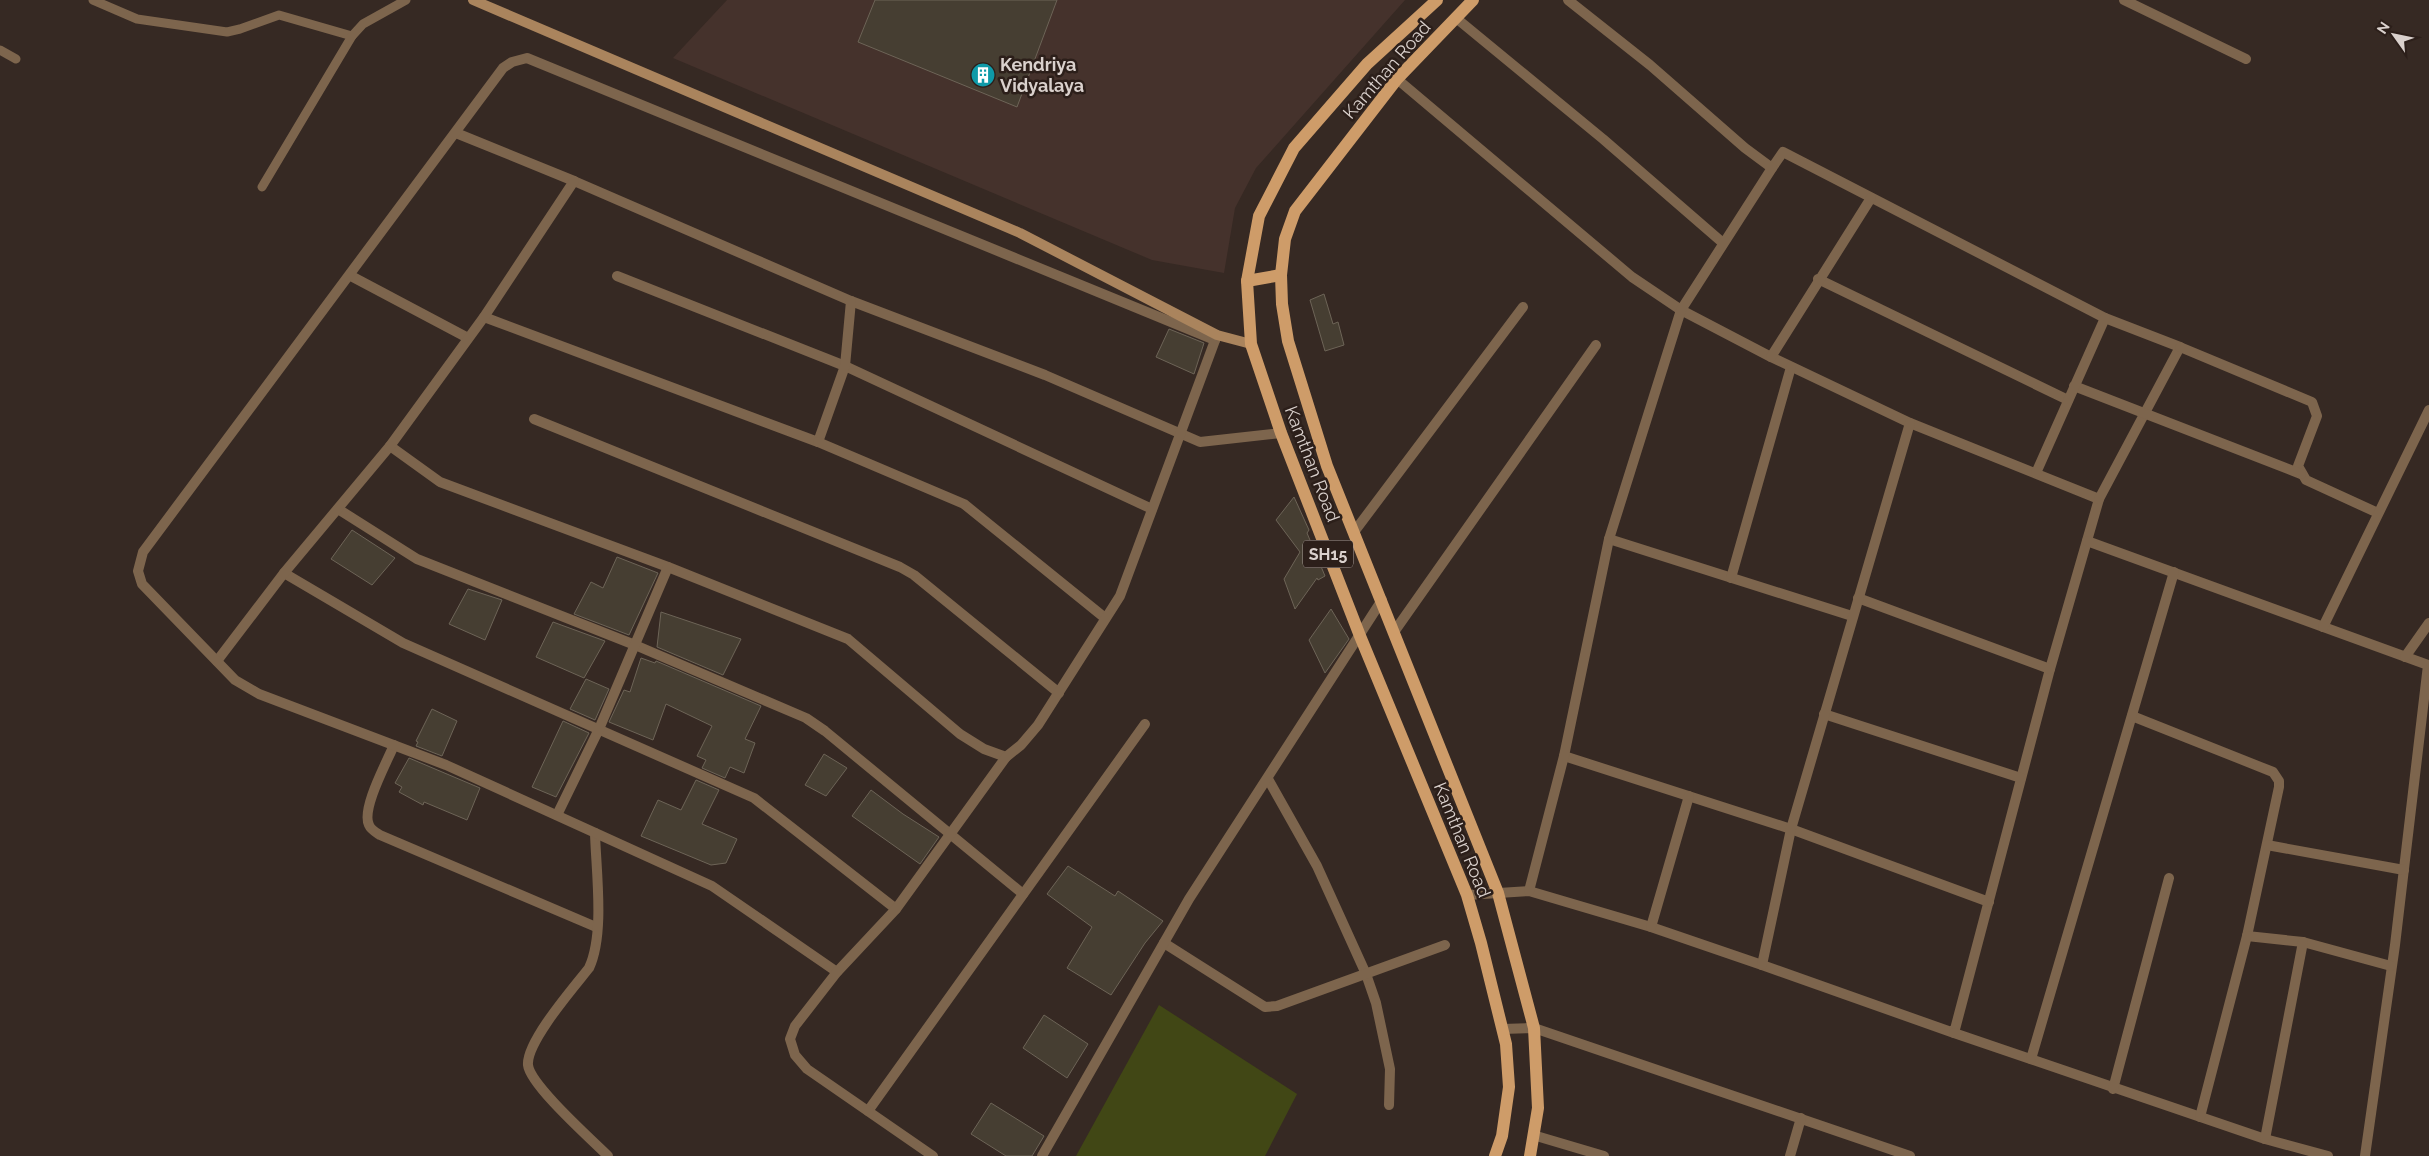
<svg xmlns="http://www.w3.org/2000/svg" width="2429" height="1156" viewBox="0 0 2429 1156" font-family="Raleway,sans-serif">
	<rect width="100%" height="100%" fill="#362923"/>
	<polygon fill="#45322c" points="727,0 1405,0 1256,168 1235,208 1224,273 1152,260 673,58"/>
	<polygon fill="#414715" points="1159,1005 1297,1094 1265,1156 1076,1156"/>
	<g fill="#463e32" stroke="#6d6457">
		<polygon points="875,0 1057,0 1017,107 858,42"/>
		<polygon points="1324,294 1333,324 1338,322 1344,345 1325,351 1310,300"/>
		<polygon points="1169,329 1204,343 1194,374 1156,357"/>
		<polygon points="1294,497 1309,530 1307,533 1325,576 1318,580 1317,578 1295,609 1284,579 1300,552 1276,520"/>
		<polygon points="352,530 395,558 372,585 331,559"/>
		<polygon points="617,557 658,573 629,635 574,614 591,582 603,588"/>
		<polygon points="468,589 502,600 485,640 449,624"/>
		<polygon points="1331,609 1349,639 1325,673 1309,640"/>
		<polygon points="661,612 741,639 723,675 657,647"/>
		<polygon points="553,622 605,641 584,678 536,657"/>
		<polygon points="641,658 655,663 656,661 761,706 745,739 755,743 744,773 730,767 725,778 702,768 706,760 697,756 712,726 666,704 653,740 609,722 624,690 630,692"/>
		<polygon points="586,679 609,689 595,720 570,709"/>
		<polygon points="432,709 457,721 442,756 416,746 418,742 416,741"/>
		<polygon points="563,721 589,733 556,797 532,787"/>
		<polygon points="824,754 847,768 826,796 805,785"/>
		<polygon points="409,758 480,788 467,820 424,802 423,805 399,792 402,787 395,783"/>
		<polygon points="696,780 719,790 702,824 737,839 726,863 711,865 641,836 658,800 681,810"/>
		<polygon points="871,790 903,814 939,837 920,864 852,816"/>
		<polygon points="1068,866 1115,896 1118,891 1163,921 1145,943 1111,995 1067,968 1092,927 1047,894"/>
		<polygon points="1044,1015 1088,1044 1067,1078 1023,1048"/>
		<polygon points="991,1103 1044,1136 1032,1156 1006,1156 971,1134"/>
	</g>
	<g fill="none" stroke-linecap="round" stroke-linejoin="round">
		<g stroke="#7d654d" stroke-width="9">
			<polyline points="93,0 137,19 227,32 240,29 279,15 352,36"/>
			<polyline points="0,50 16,59"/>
			<polyline points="262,187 352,36 363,24 406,0"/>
		</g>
		<g stroke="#7d654d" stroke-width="10">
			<polyline points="2124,0 2246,59"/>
			<polyline points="1456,18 1603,139 1723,243"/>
			<polyline points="1397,79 1632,277 1681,310 1771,357 1910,423 2099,499 2050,669 1954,1033 1762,965 1651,927 1529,891 1467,895"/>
			<polyline points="456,133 574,181 851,301 1045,375 1200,442 1281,433"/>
			<polyline points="1772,168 1783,152 2105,318 2180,347 2099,499"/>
			<polyline points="351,276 468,338"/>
			<polyline points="617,276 845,366 1152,509"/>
			<polyline points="1818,279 2068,400"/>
			<polyline points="484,317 818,442 845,366 851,301"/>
			<polyline points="2180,347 2312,402 2317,416 2298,466 2306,480 2378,513"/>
			<polyline points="1771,357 1871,198"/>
			<polyline points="2074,386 2301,474"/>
			<polyline points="534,419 900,567 914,575 1059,693"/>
			<polyline points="818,442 964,504 1105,618"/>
			<polyline points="390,446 440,482 668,567 848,639 960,734 984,749 1006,757"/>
			<polyline points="2036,473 2105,318"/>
			<polyline points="338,509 417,559 635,645 806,718 825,731 1023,894"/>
			<polyline points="1354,532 1523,307"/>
			<polyline points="1609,539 1852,616"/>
			<polyline points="2087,541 2428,665 2395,945 2365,1156"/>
			<polyline points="284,573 403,643 754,798 896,909"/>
			<polyline points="1731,578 1791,367"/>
			<polyline points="1858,598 2050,669"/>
			<polyline points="2323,627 2429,410"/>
			<polyline points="1394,632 1596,345"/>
			<polyline points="2405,657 2429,623"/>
			<polyline points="217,661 284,573 390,446 484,317 574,181"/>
			<polyline points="1824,714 2021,778"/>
			<polyline points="2132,716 2273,772 2279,781 2279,787 2247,936"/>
			<path d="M394 745C387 762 361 809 369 825 371 830 377 833 380 835L596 927"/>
			<polyline points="1564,756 1791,829 1989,902"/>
			<polyline points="1268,779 1317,866 1366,974 1376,1003 1390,1069 1389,1105"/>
			<polyline points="557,815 599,729 668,567"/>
			<path d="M595 833C596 871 605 934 589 968 574 987 526 1042 528 1065 530 1085 592 1140 608 1156"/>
			<polyline points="2267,845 2404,870"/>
			<polyline points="1529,891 1564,756 1609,539 1681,310 1772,168 1745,148 1650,65 1568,0"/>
			<polyline points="1651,927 1689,796"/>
			<polyline points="1164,943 1265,1007 1277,1006 1445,945"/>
			<polyline points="1762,965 1791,829 1910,423"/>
			<polyline points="837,972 712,886 446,765 259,694 235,680 142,584 138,571 143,552 503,68 512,62 527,58 1215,340"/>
			<polyline points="1502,1029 1534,1028 1910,1156"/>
			<polyline points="1954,1033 2265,1139 2328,1156"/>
			<polyline points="2031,1059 2174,572"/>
			<polyline points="2113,1089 2169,878"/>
			<polyline points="868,1111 1145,724"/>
			<polyline points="2200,1117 2247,936 2303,942 2391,966"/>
			<polyline points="1533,1135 1604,1156"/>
			<polyline points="2265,1139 2303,942"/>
			<polyline points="933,1156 807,1069 795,1055 790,1039 795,1026 837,972 896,909 1006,757 1021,745 1038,725 1120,596 1217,335"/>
			<polyline points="1042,1156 1189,899 1382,600"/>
			<polyline points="1790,1156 1801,1118"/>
		</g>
		<polyline stroke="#aa845d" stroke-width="10" points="473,0 1020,233 1217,335 1251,344"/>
		<g stroke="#ce9c69" stroke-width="12">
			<polyline points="1437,0 1367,64 1294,148 1259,216 1247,281 1251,344 1281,433 1360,636 1467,895 1481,943 1506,1044 1509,1087 1502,1136 1495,1156"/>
			<polyline points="1473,0 1397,79 1295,211 1285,239 1281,275 1282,304 1288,341 1327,466 1498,893 1534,1028 1538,1108 1530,1156"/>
			<polyline points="1247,281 1281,275"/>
		</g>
	</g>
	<defs>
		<symbol id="building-disc" viewBox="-11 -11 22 22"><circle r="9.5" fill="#0f9aa8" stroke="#2c1f1a"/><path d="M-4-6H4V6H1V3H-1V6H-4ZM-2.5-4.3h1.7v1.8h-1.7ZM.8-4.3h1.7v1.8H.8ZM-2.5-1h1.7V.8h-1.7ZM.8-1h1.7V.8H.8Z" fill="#fff"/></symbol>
	</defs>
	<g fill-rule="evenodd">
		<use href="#building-disc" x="969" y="61" width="28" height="28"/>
	</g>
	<g text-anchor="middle" stroke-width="5" stroke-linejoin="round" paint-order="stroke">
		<rect fill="#2c1f1a" stroke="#a69c97" stroke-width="1" x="1303" y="540.5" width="50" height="27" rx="4"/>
		<g font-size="16" font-weight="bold" fill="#dad1cd">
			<text x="1328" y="560">SH15</text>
		</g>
		<g font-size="18" font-weight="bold" fill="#dad1cd" stroke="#2c1f1a" text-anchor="start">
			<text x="1000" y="71">Kendriya<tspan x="1000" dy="21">Vidyalaya</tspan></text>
		</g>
		<g font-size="18" fill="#dad1cd" stroke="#2c1f1a">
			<text transform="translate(1387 70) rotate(-49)" y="6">Kamthan Road</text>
			<text transform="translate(1312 464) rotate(69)" y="6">Kamthan Road</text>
			<text transform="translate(1462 840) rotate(68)" y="6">Kamthan Road</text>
		</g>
	</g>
	<g transform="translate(2394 35) rotate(303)" stroke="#2c1f1a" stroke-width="4" paint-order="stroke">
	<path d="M0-4L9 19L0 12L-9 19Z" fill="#dad1cd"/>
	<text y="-8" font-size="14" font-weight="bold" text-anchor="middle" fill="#dad1cd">N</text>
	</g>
</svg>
